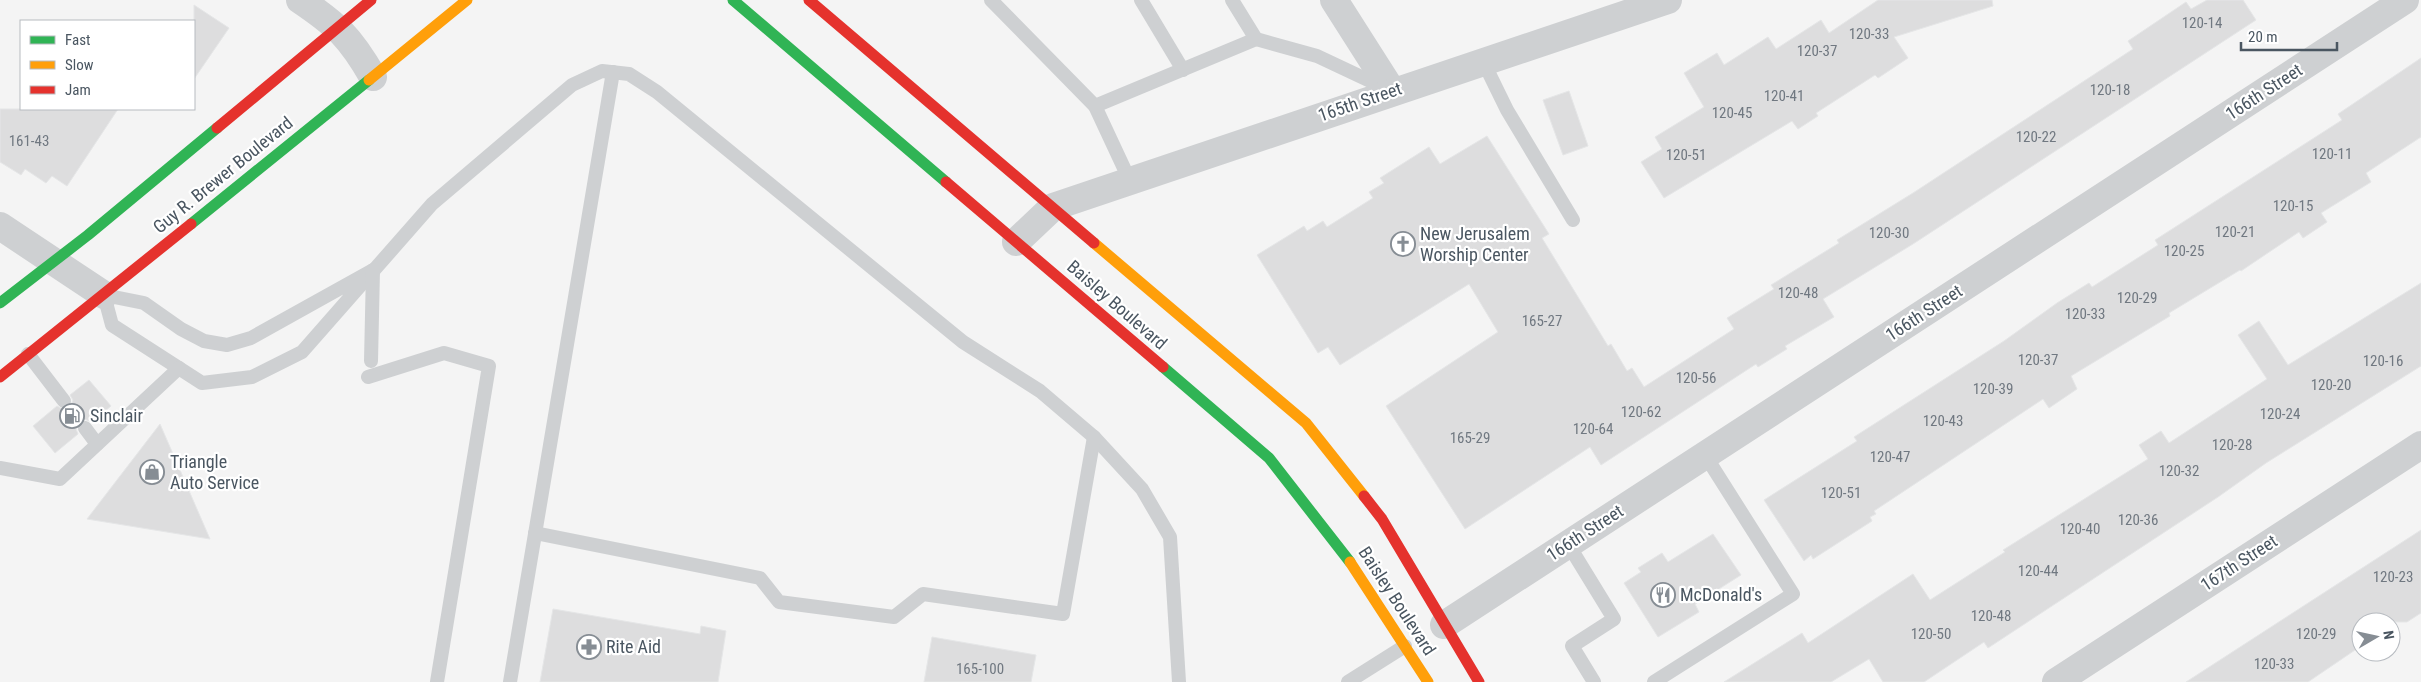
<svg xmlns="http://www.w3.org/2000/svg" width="2421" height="682" viewBox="0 0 2421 682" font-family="'Roboto Condensed',sans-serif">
	<rect width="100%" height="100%" fill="#f4f4f4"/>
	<g fill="#ddddde" stroke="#e5e6e7">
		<polygon points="1878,0 1992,0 1993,6 1894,37 1908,58 1878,78 1875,75 1816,113 1818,116 1798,129 1792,121 1664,198 1641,162 1662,149 1655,137 1704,107 1684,73 1717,53 1724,65 1768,37 1776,49 1821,20 1829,33"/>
		<polygon points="2207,0 2243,0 2256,20 1913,244 1823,299 1834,317 1785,346 1787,349 1758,367 1756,364 1601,465 1590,447 1465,529 1386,406 1498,332 1469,284 1340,365 1328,347 1318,353 1257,255 1304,226 1307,231 1323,221 1327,227 1373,198 1369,192 1384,183 1380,178 1429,147 1440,164 1487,136 1549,234 1542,238 1608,346 1611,344 1627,371 1632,368 1644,387 1734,329 1727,318 1774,289 1771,285 1839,243 1837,240 1913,193 2133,49 2128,41 2186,2 2191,9"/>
		<polygon points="194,5 229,28 194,79"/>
		<polygon points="2421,58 2421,137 2366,173 2371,182 2321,213 2327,222 2303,238 2299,232 2241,271 2240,270 2169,313 2170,316 2071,376 2077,389 2049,408 2043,399 1874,511 1876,514 1870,517 1872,521 1813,559 1811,555 1804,561 1764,500 1857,441 1854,437 2004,341 2057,303 2089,283 2092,287 2158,245 2155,240 2342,120 2338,114"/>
		<polygon points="1569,91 1588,146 1563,155 1543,100"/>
		<polygon points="0,109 118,109 67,186 52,176 46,183 25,169 21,175 0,162"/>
		<polygon points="2421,283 2421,366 2266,463 2218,497 1988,648 1984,642 1924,682 1883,682 1869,659 1831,682 1724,682 1802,633 1808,643 1913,574 1930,600 2005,552 2003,550 2148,459 2139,445 2161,431 2169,443 2267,379 2238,335 2259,321 2288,365"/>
		<polygon points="89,380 111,406 92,422 84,419 79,421 76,429 78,434 55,453 33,426 57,406 65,410 70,408 73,400 70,395"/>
		<polygon points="160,424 210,539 87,519"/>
		<polygon points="2421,530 2421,613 2407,622 2361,622 2361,646 2308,682 2186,682"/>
		<polygon points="1713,534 1741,575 1695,604 1699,612 1658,637 1624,583 1641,572 1638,568 1662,553 1668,562"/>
		<polygon points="553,609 700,634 701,626 726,631 718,682 540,682"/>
		<polygon points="932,637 1036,655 1031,682 924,682"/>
	</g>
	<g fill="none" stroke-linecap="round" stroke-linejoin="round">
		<g stroke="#ced0d2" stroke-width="14">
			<polyline points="991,0 1095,106 1130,181"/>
			<polyline points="1141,0 1183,70"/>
			<polyline points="1256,39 1317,56 1385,88"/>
			<polyline points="1483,61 1507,110 1573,220"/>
			<polyline points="1095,106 1256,39 1232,0"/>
			<polyline points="373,270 251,338 227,345 204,341 181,329 144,303 104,295 112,325 202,383 252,377 302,352 432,204 572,85 602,71 629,74 657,92 963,342 1040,391 1094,437 1142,489 1170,537 1179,682"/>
			<polyline points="28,354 64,401"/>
			<polyline points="371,361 373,270"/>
			<polyline points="368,377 444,353 489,366 437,682"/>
			<polyline points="85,428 97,444"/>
			<polyline points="0,468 60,479 179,368"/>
			<polyline points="535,533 760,578 779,602 894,617 923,594 1063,614 1094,437"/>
			<polyline points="1568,544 1614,619 1572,646 1594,682"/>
			<polyline points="510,682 613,72"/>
			<polyline points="1348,682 1405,646"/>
			<polyline points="1654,682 1793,594 1705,455"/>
		</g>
		<g stroke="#ced0d2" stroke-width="28">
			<path d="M300 0C337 25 350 37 373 77"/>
			<polyline points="1334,0 1392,91"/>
			<polyline points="0,226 104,295"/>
			<polyline points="1016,242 1053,207 1668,0"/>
			<polyline points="1444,625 2405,0"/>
			<polyline points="2056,682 2421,445"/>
		</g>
		<g stroke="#30b455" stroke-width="11">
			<polyline points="733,0 946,182"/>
			<polyline points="191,224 369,80"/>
			<polyline points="0,303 88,235 217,128"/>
			<polyline points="1163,367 1269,458 1350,562"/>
		</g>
		<g stroke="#ff9f0a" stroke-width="11">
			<polyline points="369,80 467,0"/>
			<polyline points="1094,243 1306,423 1364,496"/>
			<polyline points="1350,562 1428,682"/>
		</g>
		<g stroke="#e5322d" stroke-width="11">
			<polyline points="809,0 1094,243"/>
			<polyline points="217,128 371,0"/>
			<polyline points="946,182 1163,367"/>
			<polyline points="0,377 191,224"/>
			<polyline points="1364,496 1382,519 1479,682"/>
		</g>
	</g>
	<defs>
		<symbol id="church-ring" viewBox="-11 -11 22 22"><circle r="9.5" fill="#fff" stroke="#868d94" stroke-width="1.5"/><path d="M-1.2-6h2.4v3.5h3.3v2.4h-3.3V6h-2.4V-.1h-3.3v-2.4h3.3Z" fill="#868d94"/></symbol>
		<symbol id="fuel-ring" viewBox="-11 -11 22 22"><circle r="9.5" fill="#fff" stroke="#868d94" stroke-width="1.5"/><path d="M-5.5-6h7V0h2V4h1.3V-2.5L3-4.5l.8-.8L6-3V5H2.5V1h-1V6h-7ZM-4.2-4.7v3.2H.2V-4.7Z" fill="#868d94"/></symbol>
		<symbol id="shop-ring" viewBox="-11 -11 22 22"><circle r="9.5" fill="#fff" stroke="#868d94" stroke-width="1.5"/><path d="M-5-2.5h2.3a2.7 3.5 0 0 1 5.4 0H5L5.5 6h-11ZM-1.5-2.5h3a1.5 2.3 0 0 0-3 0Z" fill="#868d94"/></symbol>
		<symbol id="restaurant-ring" viewBox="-11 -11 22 22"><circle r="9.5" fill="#fff" stroke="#868d94" stroke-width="1.5"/><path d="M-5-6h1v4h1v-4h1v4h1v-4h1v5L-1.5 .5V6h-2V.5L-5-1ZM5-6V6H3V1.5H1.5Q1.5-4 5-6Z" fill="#868d94"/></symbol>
		<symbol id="pharmacy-ring" viewBox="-11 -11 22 22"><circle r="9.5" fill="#fff" stroke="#868d94" stroke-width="1.5"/><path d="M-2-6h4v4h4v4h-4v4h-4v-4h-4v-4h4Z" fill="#868d94"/></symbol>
	</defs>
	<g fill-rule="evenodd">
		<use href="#church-ring" x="1389" y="230" width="28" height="28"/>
		<use href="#fuel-ring" x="58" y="402" width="28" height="28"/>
		<use href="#shop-ring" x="138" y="458" width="28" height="28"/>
		<use href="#restaurant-ring" x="1649" y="581" width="28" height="28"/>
		<use href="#pharmacy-ring" x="575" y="633" width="28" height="28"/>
	</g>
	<g text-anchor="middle" stroke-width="4.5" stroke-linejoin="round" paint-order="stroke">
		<g font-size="15" fill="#707881">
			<text x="2202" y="28">120-14</text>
			<text x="1869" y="39">120-33</text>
			<text x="1817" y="56">120-37</text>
			<text x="2110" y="95">120-18</text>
			<text x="1784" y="101">120-41</text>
			<text x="1732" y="118">120-45</text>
			<text x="2036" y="142">120-22</text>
			<text x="29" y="146">161-43</text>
			<text x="2332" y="159">120-11</text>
			<text x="1686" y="160">120-51</text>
			<text x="2293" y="211">120-15</text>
			<text x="2235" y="237">120-21</text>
			<text x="1889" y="238">120-30</text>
			<text x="2184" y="256">120-25</text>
			<text x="1798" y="298">120-48</text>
			<text x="2137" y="303">120-29</text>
			<text x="2085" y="319">120-33</text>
			<text x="1542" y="326">165-27</text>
			<text x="2038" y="365">120-37</text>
			<text x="2383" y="366">120-16</text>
			<text x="1696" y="383">120-56</text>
			<text x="2331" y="390">120-20</text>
			<text x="1993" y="394">120-39</text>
			<text x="1641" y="417">120-62</text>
			<text x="2280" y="419">120-24</text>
			<text x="1943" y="426">120-43</text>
			<text x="1593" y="434">120-64</text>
			<text x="1470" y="443">165-29</text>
			<text x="2232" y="450">120-28</text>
			<text x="1890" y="462">120-47</text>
			<text x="2179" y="476">120-32</text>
			<text x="1841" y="498">120-51</text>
			<text x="2138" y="525">120-36</text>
			<text x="2080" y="534">120-40</text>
			<text x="2038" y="576">120-44</text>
			<text x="2393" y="582">120-23</text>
			<text x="1991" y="621">120-48</text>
			<text x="1931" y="639">120-50</text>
			<text x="2316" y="639">120-29</text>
			<text x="2274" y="669">120-33</text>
			<text x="980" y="674">165-100</text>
		</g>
		<g font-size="18" fill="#4a5661" stroke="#fff">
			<text transform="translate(2264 92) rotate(-33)" y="6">166th Street</text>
			<text transform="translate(1360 102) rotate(-19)" y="6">165th Street</text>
			<text transform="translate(223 175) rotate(-39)" y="6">Guy R. Brewer Boulevard</text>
			<text transform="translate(1117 305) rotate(41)" y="6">Baisley Boulevard</text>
			<text transform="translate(1924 313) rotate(-33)" y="6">166th Street</text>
			<text transform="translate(1585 533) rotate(-33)" y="6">166th Street</text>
			<text transform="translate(2239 563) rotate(-33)" y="6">167th Street</text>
			<text transform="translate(1397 601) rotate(57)" y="6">Baisley Boulevard</text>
		</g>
		<g font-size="18" fill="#4a5661" stroke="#fff" text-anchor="start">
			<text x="1420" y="240">New Jerusalem<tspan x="1420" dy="21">Worship Center</tspan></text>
			<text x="90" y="422">Sinclair</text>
			<text x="170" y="468">Triangle<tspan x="170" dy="21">Auto Service</tspan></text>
			<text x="1680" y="601">McDonald's</text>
			<text x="606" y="653">Rite Aid</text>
		</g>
	</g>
	<rect x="20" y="20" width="175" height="90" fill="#ffffff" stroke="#b7bbc0"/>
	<rect x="30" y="36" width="25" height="8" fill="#30b455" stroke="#b7bbc0"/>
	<text x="65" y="45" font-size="15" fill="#4a5661">Fast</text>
	<rect x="30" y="61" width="25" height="8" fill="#ff9f0a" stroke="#b7bbc0"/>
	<text x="65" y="70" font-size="15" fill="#4a5661">Slow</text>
	<rect x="30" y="86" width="25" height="8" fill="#e5322d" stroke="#b7bbc0"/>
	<text x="65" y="95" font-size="15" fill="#4a5661">Jam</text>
	<g transform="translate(2376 637) rotate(81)"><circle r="24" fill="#ffffff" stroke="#b7bbc0"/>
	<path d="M0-4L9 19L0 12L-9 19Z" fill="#868d94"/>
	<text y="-8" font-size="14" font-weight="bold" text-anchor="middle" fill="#4a5661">N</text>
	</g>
	<path d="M2241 42v8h96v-8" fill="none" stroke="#4a5661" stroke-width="2.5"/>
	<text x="2248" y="42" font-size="15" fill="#4a5661" stroke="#ffffff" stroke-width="4" paint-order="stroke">20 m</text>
</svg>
